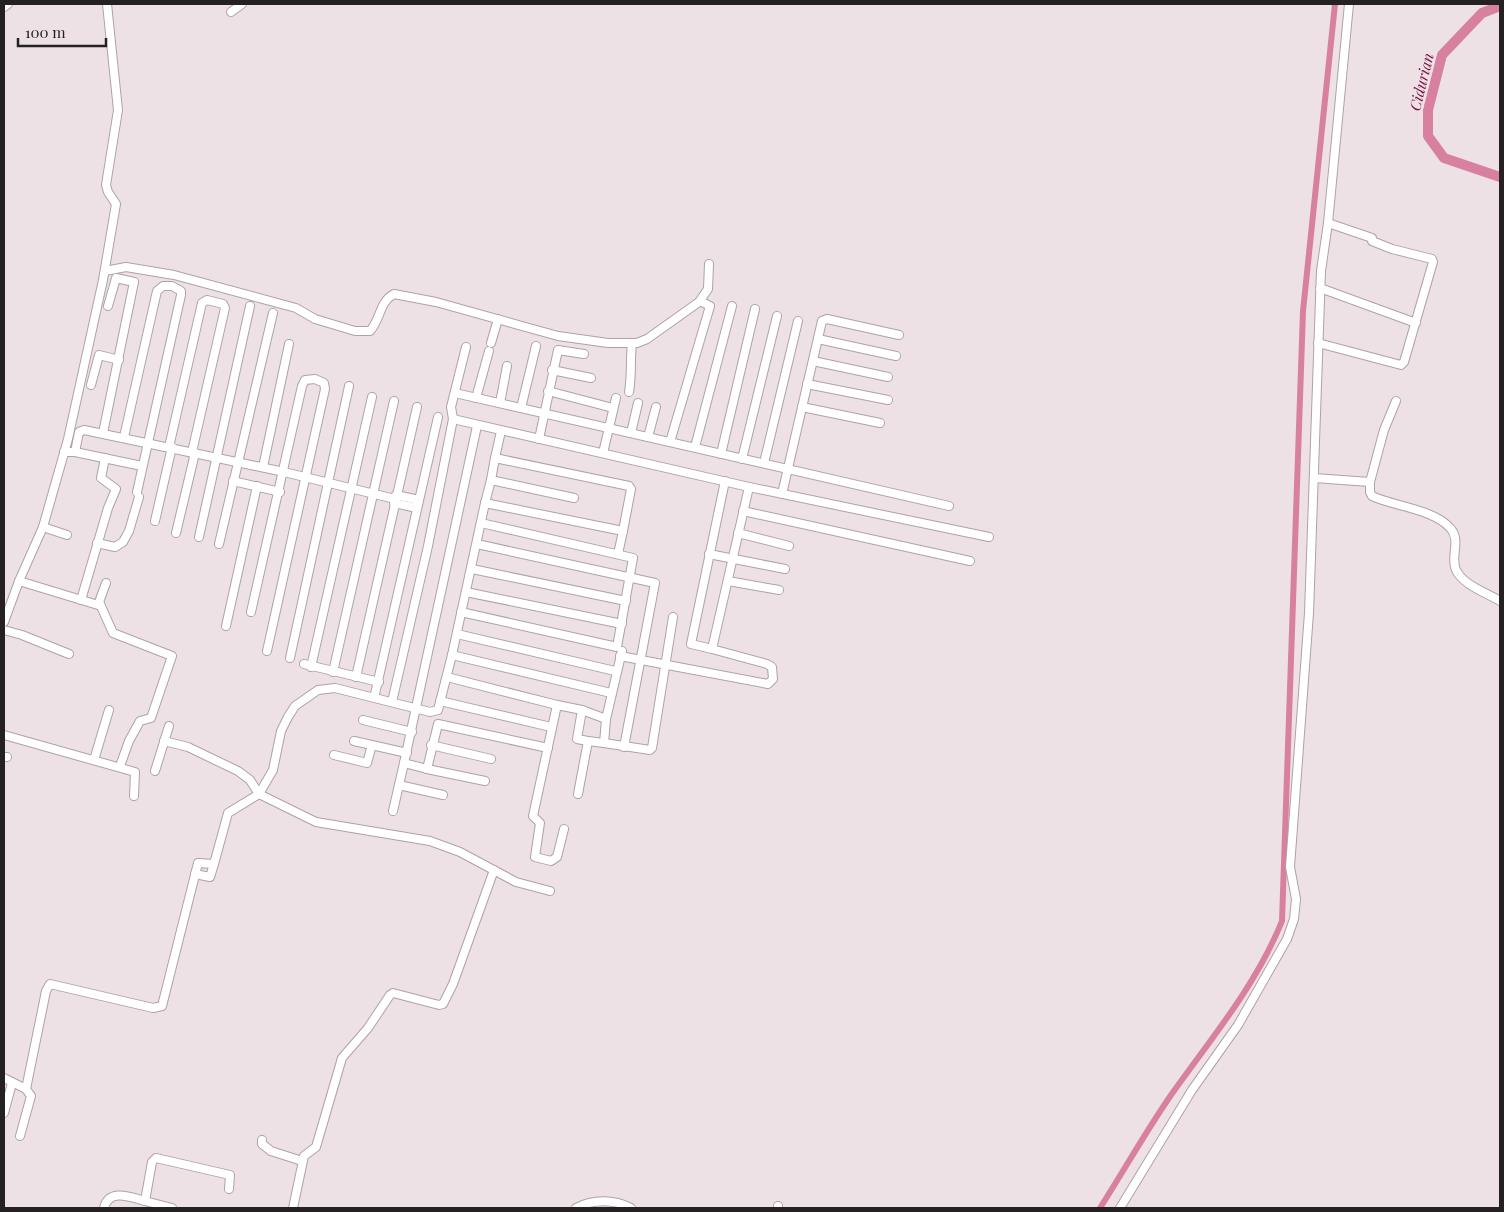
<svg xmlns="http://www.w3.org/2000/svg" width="1504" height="1212" viewBox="0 0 1504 1212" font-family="'Playfair Display',serif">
	<rect width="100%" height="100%" fill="#eee1e5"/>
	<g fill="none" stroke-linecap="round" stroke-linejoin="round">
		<path stroke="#d7809f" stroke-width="6" d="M1100 1208C1123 1172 1145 1133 1169 1098 1209 1041 1256 986 1282 921L1303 311 1335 4"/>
		<polyline stroke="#d7809f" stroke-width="10" points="1500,6 1482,13 1442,55 1428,110 1428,136 1444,158 1500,177"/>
		<defs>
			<g id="minor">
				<polyline points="4,7 8,4"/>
				<polyline points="231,12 242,4"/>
				<path d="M105 271 126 267 174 275 296 308 315 319 355 331H370C381 319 379 302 394 294L436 302 558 336 608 343H637L647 339 699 302 708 289 709 264"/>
				<polyline points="1320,288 1416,323"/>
				<polyline points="818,339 896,356"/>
				<polyline points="491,343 498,319"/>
				<polyline points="1318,343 1401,365 1404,362 1433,262 1432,259 1392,249 1372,241 1372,238 1328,223"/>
				<polyline points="813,361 888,377"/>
				<polyline points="552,370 591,378"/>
				<polyline points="807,384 888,400"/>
				<polyline points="91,385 99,355 119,360"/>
				<polyline points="548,391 613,408"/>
				<path d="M629 392C632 375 630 360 632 343"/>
				<polyline points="455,393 949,506"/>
				<polyline points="476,398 489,351"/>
				<polyline points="500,403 507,366"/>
				<polyline points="802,407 880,423"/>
				<polyline points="521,408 536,346"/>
				<polyline points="453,419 749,487 989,537"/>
				<polyline points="103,433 134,282 116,278 108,306"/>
				<polyline points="631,433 638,403"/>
				<polyline points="124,437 157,291 163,286 172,286 181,291 181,295 137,492"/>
				<polyline points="648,437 656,407"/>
				<polyline points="539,439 558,350 584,354"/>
				<polyline points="670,442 710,306 700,301"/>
				<polyline points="169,447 202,303 207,300 223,304 225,308 192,452"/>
				<polyline points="695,447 732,306"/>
				<polyline points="64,452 75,452 79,432 84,430 284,472 395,499"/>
				<polyline points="75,452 142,466"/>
				<polyline points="603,453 616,398"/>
				<polyline points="721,454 755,309"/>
				<polyline points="495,458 501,431"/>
				<polyline points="742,459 777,316"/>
				<polyline points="764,463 798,321"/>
				<polyline points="263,467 289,344"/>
				<path d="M1314 478 1370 482V492L1372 496C1392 506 1435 509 1451 529 1461 541 1450 557 1456 570 1463 585 1487 593 1500 601"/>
				<polyline points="491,480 495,458 629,486 631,489 623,531"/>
				<polyline points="233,481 280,492"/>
				<polyline points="725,481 691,644 712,649 749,487"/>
				<polyline points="1370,482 1384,430 1396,401"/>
				<polyline points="782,494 822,321 827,319 899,335"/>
				<polyline points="396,495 419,500"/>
				<polyline points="394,503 417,508"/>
				<polyline points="485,503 491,480 574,498"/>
				<polyline points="743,511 970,561"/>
				<polyline points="155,521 172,447"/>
				<polyline points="43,527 67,535"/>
				<polyline points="176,533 195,453"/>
				<polyline points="738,533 789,546"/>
				<polyline points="199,537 250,306"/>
				<polyline points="97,543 115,547 123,542 129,531 139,497"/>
				<polyline points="219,544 273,313"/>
				<polyline points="477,544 655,583 624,747"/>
				<polyline points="709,554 785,569"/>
				<polyline points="472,569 626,601"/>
				<polyline points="19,581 98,605 106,583"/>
				<polyline points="728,581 779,590"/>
				<polyline points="466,592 622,624"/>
				<polyline points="81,600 108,508 116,489 101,478 105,458"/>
				<polyline points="100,604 113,633 172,656 151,718 140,721 129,741 120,766"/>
				<polyline points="251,612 302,386 305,380 315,379 324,383 325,389 267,651"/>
				<polyline points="461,612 617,647 633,558 481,523"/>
				<polyline points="4,622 19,581 43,527 68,439 103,280 116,204 108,192 106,185 118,110 107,4"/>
				<polyline points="226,626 257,486"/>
				<polyline points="4,630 22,635 69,654"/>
				<polyline points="457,634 615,671"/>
				<polyline points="452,655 611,693"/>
				<polyline points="620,656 768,684 773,679 772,667 767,664 712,649"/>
				<polyline points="290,658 349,386"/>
				<polyline points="304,664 379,682"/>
				<polyline points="311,667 372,397"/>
				<polyline points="333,672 394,401"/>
				<polyline points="356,677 417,407"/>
				<polyline points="447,677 557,705"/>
				<polyline points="375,694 438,417"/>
				<polyline points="440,701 551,727"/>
				<polyline points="392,702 428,546 453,419 451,407 466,347"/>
				<polyline points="582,710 577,739 588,741"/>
				<polyline points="606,719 622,651"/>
				<polyline points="363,720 412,732"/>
				<polyline points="4,735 135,772 134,796"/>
				<polyline points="164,741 188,747 238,771 250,780 259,794 316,822 430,841 460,852 516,882 550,891"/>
				<polyline points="354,741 407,753"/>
				<polyline points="604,743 650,750 652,748 673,617"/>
				<polyline points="431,745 491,759"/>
				<polyline points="334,755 367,763 372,745"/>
				<polyline points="4,757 7,757"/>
				<polyline points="94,760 109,710"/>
				<polyline points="427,769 404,763 477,426"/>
				<polyline points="155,771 169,726"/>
				<polyline points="485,781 427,769 438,724 548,748"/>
				<polyline points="399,785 443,795"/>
				<polyline points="393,811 404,763"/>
				<polyline points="564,829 557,857 551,861 535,857 540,823 533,816 557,705 582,710 606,719 604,743 588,741 578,794"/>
				<polyline points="195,874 210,877 214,864"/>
				<polyline points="4,1078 26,1089 46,991 50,984 153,1008 162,1006 198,863 214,864 228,813 259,794 273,770 281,731 288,717 295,706 318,690 335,688 430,712 438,710 452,655 485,503 623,531 618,554"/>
				<polyline points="4,1113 12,1083"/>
				<polyline points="20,1136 31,1096 26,1089"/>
				<polyline points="262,1140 262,1144 271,1151 302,1161"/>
				<polyline points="145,1201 172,1208"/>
				<path d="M104 1208C109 1188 130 1197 145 1201L152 1162 156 1158 230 1175 229 1189"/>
				<polyline points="293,1208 304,1156 316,1147 342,1058 368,1028 390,995 393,993 439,1005 443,1004 453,984 494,870"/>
				<path d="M576 1208C593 1199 614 1199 631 1208"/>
				<polyline points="778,1208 778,1206"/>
				<polyline points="1120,1208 1192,1090 1238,1025 1287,939 1294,919 1296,899 1290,867 1309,613 1321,271 1328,223 1349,4"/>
			</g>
		</defs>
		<use href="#minor" stroke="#aea2a5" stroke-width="10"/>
		<use href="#minor" stroke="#fff" stroke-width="8"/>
	</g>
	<g text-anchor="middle" stroke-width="5" stroke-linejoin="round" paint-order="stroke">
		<g font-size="15" font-style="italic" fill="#7a1044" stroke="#eee1e5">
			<text transform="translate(1422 82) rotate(-76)" y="5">Cidurian</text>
		</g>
	</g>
	<rect width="1504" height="1212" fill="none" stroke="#252122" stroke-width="10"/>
	<path d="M18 38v8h88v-8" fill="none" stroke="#252122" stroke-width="2.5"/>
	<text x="25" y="38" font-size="15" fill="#252122" stroke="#eee1e5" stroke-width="4" paint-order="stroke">100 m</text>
</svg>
